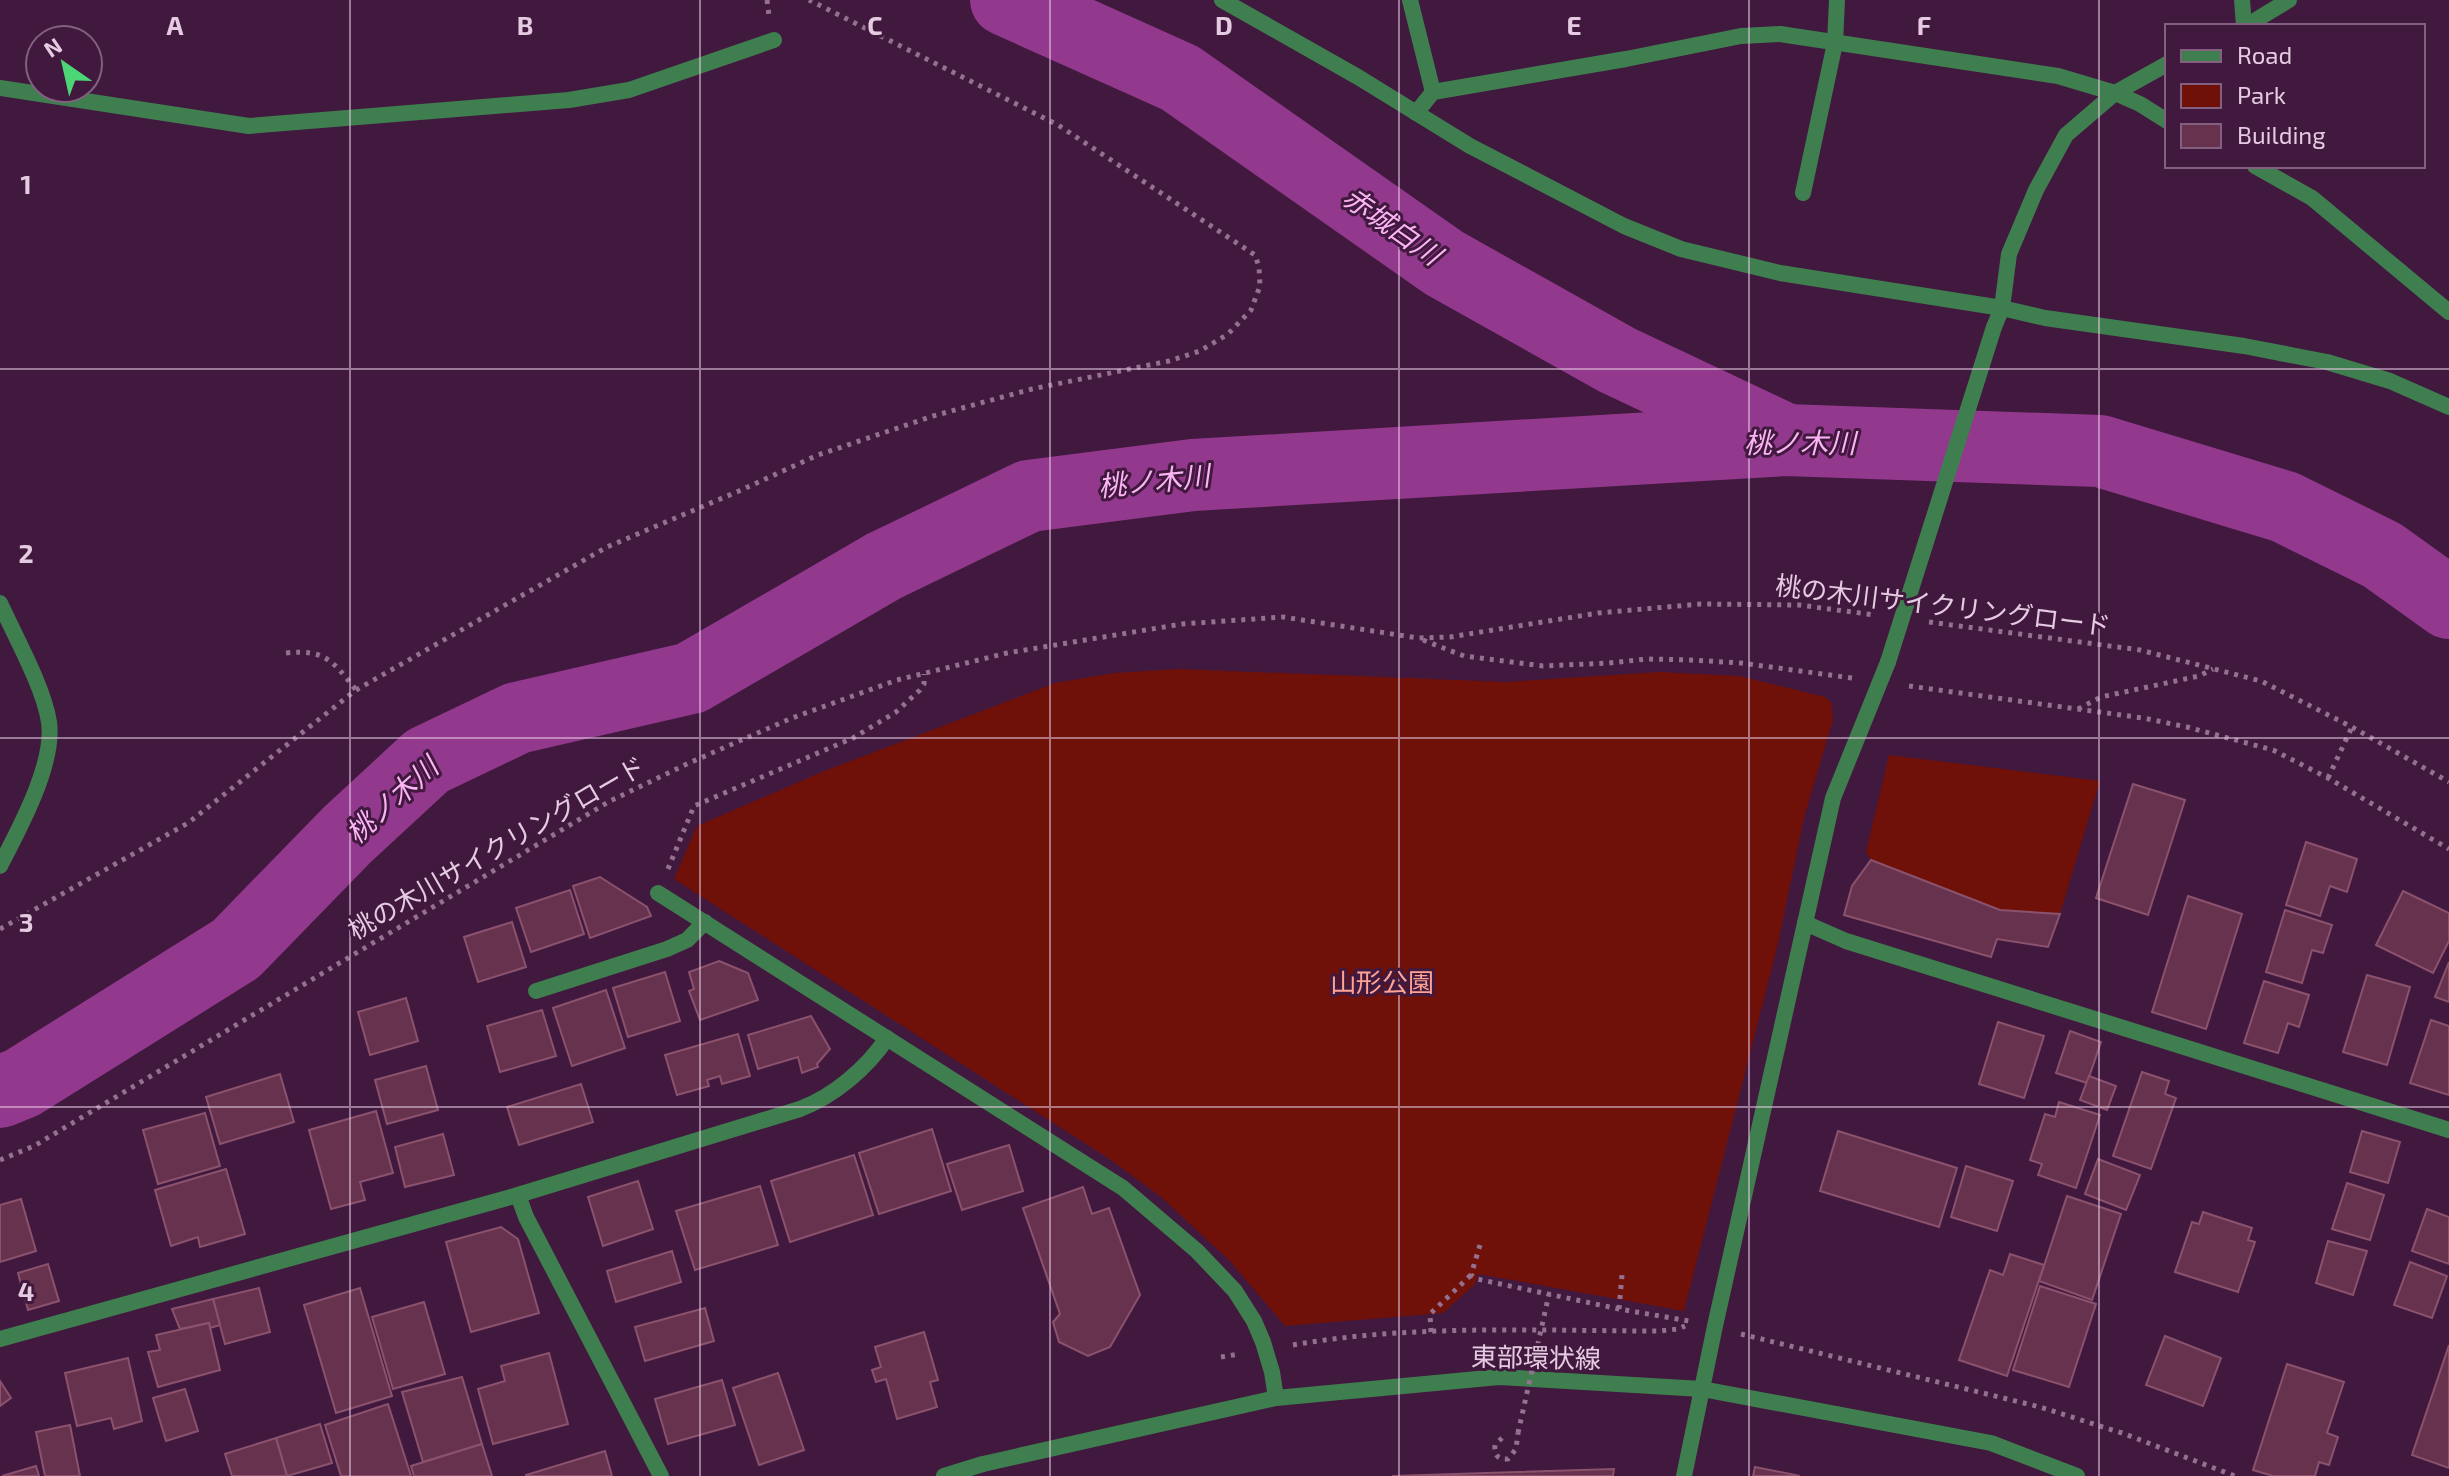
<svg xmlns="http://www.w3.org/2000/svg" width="2449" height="1476" viewBox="0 0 2449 1476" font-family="'Exo 2','Noto Sans JP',sans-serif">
	<rect width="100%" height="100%" fill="#41183e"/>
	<g fill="#701109">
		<polygon points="1179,669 1506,682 1660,672 1739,676 1825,697 1831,702 1833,720 1804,818 1777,948 1684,1311 1478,1274 1475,1284 1443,1313 1285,1326 1229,1260 1161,1197 1111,1160 674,879 697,826 822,772 1055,683 1114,673"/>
		<polygon points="1889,755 2100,781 2060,914 2000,910 1871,860 1866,852"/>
	</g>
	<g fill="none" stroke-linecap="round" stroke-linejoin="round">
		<g stroke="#92398d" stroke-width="72">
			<polyline points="1006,0 1180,78 1444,263 1617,360 1780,437"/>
			<polyline points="0,1092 22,1083 236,949 347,835 427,761 517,718 691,678 884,566 1029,496 1193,475 1786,440 2100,451 2285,507 2382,555 2449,603"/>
		</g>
	</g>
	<g fill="#67324d" stroke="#8b526d" stroke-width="2">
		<polygon points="2133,784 2185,800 2148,915 2096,898"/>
		<polygon points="2306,842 2357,859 2347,892 2330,886 2320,916 2286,905"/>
		<polygon points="1871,860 2000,910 2060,914 2048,947 1997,939 1991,957 1844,915 1852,886"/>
		<polygon points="600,877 647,907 651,916 590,938 573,886"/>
		<polygon points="570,890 584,934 531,952 516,908"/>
		<polygon points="2403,891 2449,913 2449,941 2433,973 2376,945"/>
		<polygon points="2188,896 2242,914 2206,1029 2152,1012"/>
		<polygon points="2285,910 2332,925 2323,953 2312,950 2302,983 2266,972"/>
		<polygon points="512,922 526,967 478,982 464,937"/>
		<polygon points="719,961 748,973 758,1000 700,1020 689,991 694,989 689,972"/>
		<polygon points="2449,962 2449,1002 2435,997"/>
		<polygon points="665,972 680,1021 628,1037 613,988"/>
		<polygon points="2367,975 2410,987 2387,1065 2343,1052"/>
		<polygon points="2264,981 2309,995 2299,1027 2288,1023 2278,1053 2244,1043"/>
		<polygon points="606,990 625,1048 572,1066 553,1008"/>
		<polygon points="406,998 418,1041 370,1055 358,1012"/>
		<polygon points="542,1010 556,1056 500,1072 487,1026"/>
		<polygon points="811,1016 830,1049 817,1064 818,1067 802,1073 798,1057 758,1069 748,1035"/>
		<polygon points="2431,1020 2449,1026 2449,1095 2410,1083"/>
		<polygon points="1998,1022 2044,1036 2024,1098 1979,1084"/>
		<polygon points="2070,1031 2101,1042 2087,1083 2056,1073"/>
		<polygon points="738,1034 750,1076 722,1084 720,1076 707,1080 709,1086 677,1095 665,1055"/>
		<polygon points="426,1066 438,1110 387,1124 375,1080"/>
		<polygon points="2142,1072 2169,1081 2165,1094 2176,1098 2151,1169 2113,1156"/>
		<polygon points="280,1074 294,1122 220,1144 206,1097"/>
		<polygon points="2089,1076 2116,1086 2107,1110 2080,1100"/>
		<polygon points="581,1084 593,1122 519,1145 507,1107"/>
		<polygon points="2059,1102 2100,1115 2076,1188 2038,1175 2042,1164 2030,1160 2045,1114 2055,1117"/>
		<polygon points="376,1111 393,1173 360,1182 365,1200 331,1209 309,1130"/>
		<polygon points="205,1113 220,1166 158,1184 143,1130"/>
		<polygon points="932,1129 951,1191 879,1214 859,1153"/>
		<polygon points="1838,1131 1957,1168 1939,1227 1820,1191"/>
		<polygon points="2362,1131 2400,1142 2388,1183 2350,1172"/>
		<polygon points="443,1134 454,1175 405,1187 395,1147"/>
		<polygon points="1009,1145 1023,1191 962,1210 947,1164"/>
		<polygon points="854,1155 873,1215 790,1242 771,1181"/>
		<polygon points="2098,1159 2140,1175 2126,1210 2085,1194"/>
		<polygon points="1966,1166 2013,1181 1997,1231 1951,1217"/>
		<polygon points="226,1169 245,1234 200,1247 198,1237 171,1246 155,1190"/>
		<polygon points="638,1181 653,1229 603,1246 588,1197"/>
		<polygon points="2347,1183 2384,1195 2370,1240 2332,1229"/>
		<polygon points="760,1186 778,1245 695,1270 676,1211"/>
		<polygon points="1083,1187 1092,1214 1109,1208 1140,1295 1110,1347 1088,1356 1059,1342 1053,1322 1060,1314 1023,1208"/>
		<polygon points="2067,1196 2121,1214 2092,1300 2039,1281"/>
		<polygon points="21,1199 36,1251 0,1262 0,1205"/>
		<polygon points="2427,1209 2449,1217 2449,1264 2412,1251"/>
		<polygon points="2203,1212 2252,1228 2248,1240 2255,1242 2238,1292 2175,1272 2192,1222 2199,1224"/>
		<polygon points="501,1227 518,1239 539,1313 471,1332 446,1242"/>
		<polygon points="2328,1241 2367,1251 2353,1295 2316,1283"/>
		<polygon points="672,1251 681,1282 616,1302 607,1271"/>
		<polygon points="2010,1254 2044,1265 2007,1376 1959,1360 1990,1270 2003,1275"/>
		<polygon points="2410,1262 2447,1276 2432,1318 2394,1305"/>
		<polygon points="48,1264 59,1301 28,1310 18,1273"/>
		<polygon points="2040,1286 2096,1304 2069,1387 2013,1370"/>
		<polygon points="259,1288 270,1332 225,1344 213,1299"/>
		<polygon points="360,1288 392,1396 336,1413 304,1305"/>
		<polygon points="213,1299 220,1325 210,1328 209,1323 180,1329 172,1309"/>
		<polygon points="424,1302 445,1374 393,1389 372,1317"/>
		<polygon points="705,1308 714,1341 645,1361 635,1327"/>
		<polygon points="209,1323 220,1370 158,1387 148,1352 160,1350 156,1335"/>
		<polygon points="924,1332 938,1380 930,1382 937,1407 897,1419 886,1379 876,1382 872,1370 881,1367 875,1347"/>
		<polygon points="2165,1336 2221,1358 2203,1406 2146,1385"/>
		<polygon points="2449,1345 2449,1468 2412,1455"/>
		<polygon points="549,1353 568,1424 493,1444 478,1389 505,1381 501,1366"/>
		<polygon points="128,1358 142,1421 114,1429 111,1418 77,1426 65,1373"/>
		<polygon points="2287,1364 2344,1382 2327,1433 2338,1437 2329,1465 2319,1462 2315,1476 2273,1476 2253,1470"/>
		<polygon points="778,1373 804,1450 759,1465 733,1388"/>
		<polygon points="462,1377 482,1444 423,1462 402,1392"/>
		<polygon points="722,1380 735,1425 668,1444 655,1399"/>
		<polygon points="0,1381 11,1398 0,1406"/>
		<polygon points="185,1389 198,1431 166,1441 153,1398"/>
		<polygon points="388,1404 411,1476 341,1476 325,1425"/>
		<polygon points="320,1424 332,1463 287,1476 276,1438"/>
		<polygon points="70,1425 80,1476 45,1476 36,1432"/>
		<polygon points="276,1438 287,1476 232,1476 225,1454"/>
		<polygon points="482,1444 492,1476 414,1476 411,1466"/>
		<polygon points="605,1451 612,1476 526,1476 526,1475"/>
		<polygon points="36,1466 39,1476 2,1476"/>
		<polygon points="1755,1467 1800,1476 1753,1476"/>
		<polygon points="1614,1469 1613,1476 1392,1476"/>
	</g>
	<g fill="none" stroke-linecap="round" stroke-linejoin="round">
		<g stroke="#93718f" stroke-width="5" stroke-dasharray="4 6" stroke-linecap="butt">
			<polyline points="767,0 769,15"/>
			<polyline points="1929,622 2140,650 2261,681 2352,727 2449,782"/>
			<polyline points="1423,640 1464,656 1543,666 1609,663 1647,659 1690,660 1741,663 1852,678"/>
			<path d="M286 653C325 649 333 661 356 690"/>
			<polyline points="1909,686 2143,718 2187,727 2273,750 2328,778 2449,849"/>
			<polyline points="2078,709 2101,697 2199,676 2213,669"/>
			<polyline points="2328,778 2352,727"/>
			<polyline points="668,869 694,806 853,738 896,712 920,690 924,684 924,674"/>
			<polyline points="0,929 188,823 356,690 607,547 739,491 818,455 933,416 1032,389 1169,361 1200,351 1228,334 1251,310 1260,286 1259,267 1255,255 1058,125 809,0"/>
			<polyline points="0,1160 34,1146 610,801 689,763 792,718 897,680 1007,653 1182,624 1283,617 1418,638 1450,637 1598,613 1701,604 1799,605 1875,615"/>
			<polyline points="1480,1245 1471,1275 1477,1279 1619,1309 1689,1321"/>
			<polyline points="1619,1309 1622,1275"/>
			<polyline points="1431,1332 1430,1314 1471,1275"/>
			<polyline points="1741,1334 2040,1407 2122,1433 2235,1476"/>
			<path d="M1293 1345C1413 1324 1538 1331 1659 1331L1678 1329 1685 1326"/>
			<polyline points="1221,1357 1239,1354"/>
			<path d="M1502 1438 1495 1445C1494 1454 1497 1460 1508 1459L1516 1449 1518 1433"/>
		</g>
		<g stroke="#3f7e4f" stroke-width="16">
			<polyline points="1222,0 1358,77 1470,146 1624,226 1681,249 1780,273 2002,308 2045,318 2244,346 2327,362 2390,381 2449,407"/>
			<polyline points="1410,0 1433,92"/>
			<polyline points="2242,0 2244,26"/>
			<polyline points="0,88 249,126 569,100 629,90 774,40"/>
			<polyline points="2115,93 2140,104 2167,121"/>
			<polyline points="2255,166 2312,198 2449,312"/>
			<polyline points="1803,193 1835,43 1837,0"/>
			<polyline points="536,991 667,949 687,940 705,922"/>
		</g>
		<g stroke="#3f7e4f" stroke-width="16">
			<polyline points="2246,26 2289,0"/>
			<polyline points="1416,113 1433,92 1626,59 1741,36 1780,34 2058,76 2115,93"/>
			<polyline points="1994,327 2002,308 2009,254 2036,190 2066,135 2115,93 2167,64"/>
			<path d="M0 603C15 636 44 688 49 722 55 764 19 829 0 866"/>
			<polyline points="658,893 1123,1188 1197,1251 1235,1291 1254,1321 1263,1342 1272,1372 1276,1398"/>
			<polyline points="1805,923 1846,941 2449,1130"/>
			<polyline points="518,1195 526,1217 661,1476"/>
			<path d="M0 1339 518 1195 800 1109C834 1096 867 1068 887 1038"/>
			<polyline points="1684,1476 1715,1326 1833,798 1888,662"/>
		</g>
		<polyline stroke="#3f7e4f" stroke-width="16" points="944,1476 983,1464 1276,1398 1499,1377 1702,1389 1991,1443 2077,1476"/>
		<polyline stroke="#93718f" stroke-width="5" stroke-dasharray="4 6" stroke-linecap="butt" points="1518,1433 1549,1294"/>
		<polyline stroke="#3f7e4f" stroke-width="16" points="1888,662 1994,327"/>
	</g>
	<path fill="none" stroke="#e5cbe1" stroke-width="2" stroke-opacity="0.55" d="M350 0V1476M700 0V1476M1050 0V1476M1399 0V1476M1749 0V1476M2099 0V1476M0 369H2449M0 738H2449M0 1107H2449"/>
	<g text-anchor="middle" stroke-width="6" stroke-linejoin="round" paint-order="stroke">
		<g font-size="26" fill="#e5cbe1" stroke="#41183e">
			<text transform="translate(1943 606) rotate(7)" y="9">桃の木川サイクリングロード</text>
			<text transform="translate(497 848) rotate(-30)" y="9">桃の木川サイクリングロード</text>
			<text transform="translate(1536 1358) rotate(1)" y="9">東部環状線</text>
		</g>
		<g font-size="26" fill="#fea293" stroke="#41183e">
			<text x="1382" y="992">山形公園</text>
		</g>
		<g font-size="28" font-style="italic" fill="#fbb5f4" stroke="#41183e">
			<text transform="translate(1392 226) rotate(35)" y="10">赤城白川</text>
			<text x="1800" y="453">桃ノ木川</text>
			<text transform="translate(1154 481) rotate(-6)" y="10">桃ノ木川</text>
			<text transform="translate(392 800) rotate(-42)" y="10">桃ノ木川</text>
		</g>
	</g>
	<g font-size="26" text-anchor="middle" font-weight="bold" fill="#e5cbe1" stroke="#41183e" stroke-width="6" stroke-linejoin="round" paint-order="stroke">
		<text x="175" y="35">A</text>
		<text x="525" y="35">B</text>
		<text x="875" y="35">C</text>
		<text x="1224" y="35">D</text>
		<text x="1574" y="35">E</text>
		<text x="1924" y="35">F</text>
		<text x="26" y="194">1</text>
		<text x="26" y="563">2</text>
		<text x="26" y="932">3</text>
		<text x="26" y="1301">4</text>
	</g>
	<rect x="2165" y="24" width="260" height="144" fill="#41183e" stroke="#83607f" stroke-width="2"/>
	<rect x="2181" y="50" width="40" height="12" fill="#3f7e4f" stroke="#83607f" stroke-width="2"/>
	<text x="2237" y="64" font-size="24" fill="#e5cbe1">Road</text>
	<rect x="2181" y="84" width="40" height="24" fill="#701109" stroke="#83607f" stroke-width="2"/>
	<text x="2237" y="104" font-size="24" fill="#e5cbe1">Park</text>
	<rect x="2181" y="124" width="40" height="24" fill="#67324d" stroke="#83607f" stroke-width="2"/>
	<text x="2237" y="144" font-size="24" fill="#e5cbe1">Building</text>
	<g transform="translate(64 64) rotate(326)"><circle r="38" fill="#41183e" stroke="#83607f" stroke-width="2"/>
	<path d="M0-6L14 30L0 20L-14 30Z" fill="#4cd676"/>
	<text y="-12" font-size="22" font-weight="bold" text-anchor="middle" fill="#e5cbe1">N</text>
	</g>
</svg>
